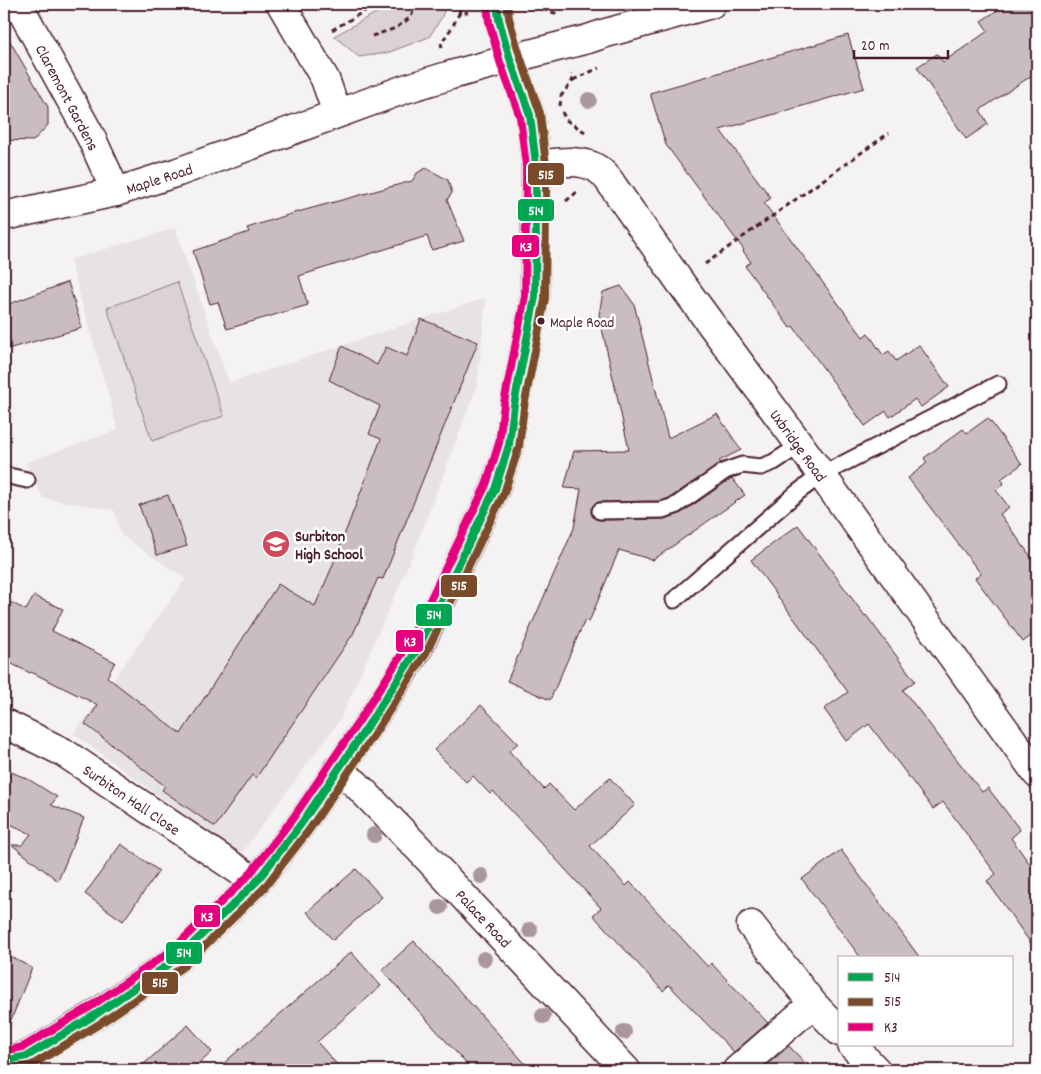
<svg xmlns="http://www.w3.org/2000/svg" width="1041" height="1074" viewBox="0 0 1041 1074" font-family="Dekko,sans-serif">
	<rect width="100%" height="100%" fill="#f4f2f2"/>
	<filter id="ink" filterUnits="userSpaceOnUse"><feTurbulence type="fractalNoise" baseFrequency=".02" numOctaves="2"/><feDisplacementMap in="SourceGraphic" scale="10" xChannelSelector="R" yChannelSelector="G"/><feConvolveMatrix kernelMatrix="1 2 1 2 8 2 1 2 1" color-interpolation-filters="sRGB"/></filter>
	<g filter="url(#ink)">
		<polygon fill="#e7e2e3" points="175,228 229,383 486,298 477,386 413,554 340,720 240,855 74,734 186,579 121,535 114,510 43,498 25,463 118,430 70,260"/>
		<g fill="#dbd2d5" stroke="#927880">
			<polygon points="392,4 443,4 445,7 442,17 429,37 387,53 359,57 334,36"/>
			<polygon points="177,282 224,416 152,441 107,308"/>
		</g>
		<g fill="#cabdc1" stroke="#4a1f2b">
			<polygon points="1007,4 1037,4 1037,72 980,110 988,124 966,139 917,67 937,54 943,62 988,31 981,21"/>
			<polygon points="4,31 48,107 48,125 33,141 4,140"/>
			<polygon points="848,35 864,88 720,130 771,198 764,203 863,337 868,333 883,355 889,351 896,361 919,345 949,387 921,407 915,399 890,417 886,411 865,426 793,326 790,328 745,266 751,262 743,251 744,250 666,145 650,93"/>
			<polygon points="426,168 448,180 452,193 447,200 464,241 432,250 427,236 299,276 308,305 227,329 218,302 210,304 193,251 249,232 247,228 294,213 412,181 417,173"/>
			<polygon points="68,282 82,328 4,350 4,306"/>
			<polygon points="621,286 634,304 668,438 717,414 741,450 719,461 721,463 671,497 661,501 599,502 595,503 592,507 591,512 592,515 595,519 600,520 665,519 680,514 732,478 745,495 653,560 619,550 589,622 585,620 550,700 507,681 574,528 581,489 564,488 574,451 629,450 599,315 603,292"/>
			<polygon points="421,319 478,342 383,579 378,578 353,634 256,778 252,775 215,827 162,790 165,786 85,724 98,705 31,672 30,673 4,660 4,599 26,610 34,596 63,609 52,631 115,662 107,677 181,734 278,584 315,606 332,567 381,439 369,434 380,406 329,380 342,346 377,365 386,347 407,356"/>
			<polygon points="988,418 1022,464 1001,479 1004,483 996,490 1009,507 1000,514 1037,565 1037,631 1023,642 975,578 981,574 908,478 927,463 924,458 963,429 967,433"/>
			<polygon points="168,495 187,546 157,555 139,505"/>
			<polygon points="798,525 865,616 866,615 915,681 903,690 982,792 988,788 1020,830 1011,838 1037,874 1037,952 987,881 996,874 943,802 933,809 869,724 847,741 824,709 848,692 751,560"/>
			<polygon points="481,705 518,743 509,751 544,789 549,784 574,810 610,778 635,805 590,846 626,886 630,882 708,967 711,963 768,1023 734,1052 669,985 663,991 593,915 601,908 493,791 490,794 473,776 466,782 434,750"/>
			<polygon points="4,769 28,779 57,797 51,805 84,818 58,881 12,845 22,845 31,834 4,821"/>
			<polygon points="121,844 159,871 123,921 85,894"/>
			<polygon points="841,850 920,958 861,958 802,879"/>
			<polygon points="356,869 382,897 333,940 307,912"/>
			<polygon points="414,941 531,1070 472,1070 382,970"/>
			<polygon points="351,952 381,986 317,1042 342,1070 216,1070"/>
			<polygon points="4,953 32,968 5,1035 4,1035"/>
			<polygon points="188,1025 212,1052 192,1070 137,1070"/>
			<polygon points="789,1046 812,1070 761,1070"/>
		</g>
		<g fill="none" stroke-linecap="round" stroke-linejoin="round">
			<defs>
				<g id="service">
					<polyline points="4,475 27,480"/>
					<polyline points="600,511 662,510 675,506 725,471 742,465 761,467 774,462 800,445"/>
					<polyline points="674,600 798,492 821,475 998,384"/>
				</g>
				<g id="minor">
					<polyline points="18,4 91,137 116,192"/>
					<polyline points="281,4 325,79 337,113"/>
					<polyline points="4,723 63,752 256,882"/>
					<polyline points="337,770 355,783 421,851 626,1070"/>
					<polyline points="751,925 813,1004"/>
					<polyline points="852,1045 876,1070"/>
					<polyline points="737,1070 813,1004 840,1032"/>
				</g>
				<g id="tertiary">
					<path d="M536 165C555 163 579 158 596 168 601 171 605 175 608 179L680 282 800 445 1037 774"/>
					<polyline points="4,1061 27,1056 95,1015 178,958 256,882 301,824 367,727 418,648 495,489 509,445 514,405 535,297 536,165 530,115 510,59 588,39 606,33 711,4"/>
				</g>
				<polyline id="secondary" points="4,216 116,192 178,172 405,89 451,75 510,59 499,20 497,4"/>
			</defs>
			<use href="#service" stroke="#4a1f2b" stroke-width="19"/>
			<use href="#minor" stroke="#4a1f2b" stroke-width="31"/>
			<use href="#tertiary" stroke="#4a1f2b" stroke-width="31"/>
			<use href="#secondary" stroke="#4a1f2b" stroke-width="31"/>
			<g stroke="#4a1f2b" stroke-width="3" stroke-dasharray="5 4" stroke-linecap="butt">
				<polyline points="536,4 541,9 555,13 556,16"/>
				<polyline points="459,14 461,4"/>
				<polyline points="332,30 377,4"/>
				<polyline points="372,36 396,28 411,17 416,4"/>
				<polyline points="442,48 441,43 451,29 459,14 468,12"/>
				<polyline points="573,80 599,68"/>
				<polyline points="560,106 561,96 573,80 571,74"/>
				<polyline points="562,112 566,120 585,132"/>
				<polyline points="566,201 577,192"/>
				<polyline points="705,264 889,133"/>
			</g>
			<use href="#service" stroke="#fff" stroke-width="15"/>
			<use href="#minor" stroke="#fff" stroke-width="28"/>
			<use href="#tertiary" stroke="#fff" stroke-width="28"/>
			<use href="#secondary" stroke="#fff" stroke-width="28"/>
			<defs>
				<polyline id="bus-1" points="4,1061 27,1056 95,1015 178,958 256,882 301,824 367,727 418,648 495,489 509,445 514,405 535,297 536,220 536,165 530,115 510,59 499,20 497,4"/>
				<polyline id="bus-2" points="9,1070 32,1065 101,1023 184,966 264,888 309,830 375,733 426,653 504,493 519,447 524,407 545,299 546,220 546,165 540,113 520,56 509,18 507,4"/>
				<polyline id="bus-3" points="4,1051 23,1047 90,1007 172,950 249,875 293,818 359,721 409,643 486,485 499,443 504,403 525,296 526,220 526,166 520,117 500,62 489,22 487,5"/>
			</defs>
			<use href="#bus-1" stroke="#fff" stroke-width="11"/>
			<use href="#bus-2" stroke="#fff" stroke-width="11"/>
			<use href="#bus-3" stroke="#fff" stroke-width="11"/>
			<use href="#bus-1" stroke="#00a651" stroke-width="8"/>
			<use href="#bus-2" stroke="#7a4b2a" stroke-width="8"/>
			<use href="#bus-3" stroke="#e5007d" stroke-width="8"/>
		</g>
		<g fill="#aa979c">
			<circle cx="589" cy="100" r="8"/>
			<circle cx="374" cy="835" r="8"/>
			<circle cx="481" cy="876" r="8"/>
			<circle cx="440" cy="907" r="8"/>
			<circle cx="530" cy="930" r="8"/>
			<circle cx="484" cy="959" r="8"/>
			<circle cx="543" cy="1016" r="8"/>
			<circle cx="624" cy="1032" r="8"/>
		</g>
	</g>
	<defs>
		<symbol id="school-disc" viewBox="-11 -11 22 22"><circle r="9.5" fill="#d1495b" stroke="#fff"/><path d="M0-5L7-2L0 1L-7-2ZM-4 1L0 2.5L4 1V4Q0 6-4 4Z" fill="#fff"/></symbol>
	</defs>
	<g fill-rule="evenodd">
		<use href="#school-disc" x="260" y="528" width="32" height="32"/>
	</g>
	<circle fill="#4a1f2b" stroke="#fff" stroke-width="2" cx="541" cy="321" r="4.5"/>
	<g text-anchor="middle" stroke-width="5" stroke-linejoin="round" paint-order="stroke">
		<g font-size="15" fill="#4a1f2b" stroke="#fff" text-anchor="start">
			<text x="550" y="327">Maple Road</text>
		</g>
		<g font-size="16" fill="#4a1f2b" stroke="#fff">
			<text transform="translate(68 97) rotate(62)" y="6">Claremont Gardens</text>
			<text transform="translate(159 178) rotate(-18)" y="6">Maple Road</text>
			<text transform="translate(799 445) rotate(54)" y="6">Uxbridge Road</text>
			<text transform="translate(132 799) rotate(34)" y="6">Surbiton Hall Close</text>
			<text transform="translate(484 918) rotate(47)" y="6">Palace Road</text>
		</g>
		<g font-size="16" font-weight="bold" fill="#4a1f2b" stroke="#fff" text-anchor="start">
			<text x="295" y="541">Surbiton<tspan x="295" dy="18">High School</tspan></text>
		</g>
	</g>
	<g stroke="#fff" stroke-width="2">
		<rect x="527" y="162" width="38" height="24" rx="5" fill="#7a4b2a"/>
		<rect x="517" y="198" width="38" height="24" rx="5" fill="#00a651"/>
		<rect x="511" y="234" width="29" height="24" rx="5" fill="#e5007d"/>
		<rect x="440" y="574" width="38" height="24" rx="5" fill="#7a4b2a"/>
		<rect x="415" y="603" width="38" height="24" rx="5" fill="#00a651"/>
		<rect x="395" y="629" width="29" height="24" rx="5" fill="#e5007d"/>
		<rect x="193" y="904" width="28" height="24" rx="5" fill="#e5007d"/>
		<rect x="165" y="941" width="38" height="24" rx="5" fill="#00a651"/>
		<rect x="141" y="971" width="38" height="24" rx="5" fill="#7a4b2a"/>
	</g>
	<g font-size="14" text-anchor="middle" font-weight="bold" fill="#fff">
		<text x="546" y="179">515</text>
		<text x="536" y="215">514</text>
		<text x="526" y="251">K3</text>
		<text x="459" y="590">515</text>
		<text x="434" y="619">514</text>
		<text x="410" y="646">K3</text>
		<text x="207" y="921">K3</text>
		<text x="184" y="957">514</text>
		<text x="160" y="987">515</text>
	</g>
	<rect width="1041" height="1074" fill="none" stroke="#fff" stroke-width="20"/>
	<rect x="10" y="10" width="1021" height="1054" fill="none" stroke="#4a1f2b" stroke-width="2" filter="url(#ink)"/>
	<rect x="838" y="956" width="175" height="90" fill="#ffffff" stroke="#b7a5aa"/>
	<rect x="848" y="973" width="25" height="8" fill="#00a651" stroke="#b7a5aa"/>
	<text x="884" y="982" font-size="15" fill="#4a1f2b">514</text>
	<rect x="848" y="998" width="25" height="8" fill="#7a4b2a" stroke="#b7a5aa"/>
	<text x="884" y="1006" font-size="15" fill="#4a1f2b">515</text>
	<rect x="848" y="1023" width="25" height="8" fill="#e5007d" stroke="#b7a5aa"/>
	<text x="884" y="1032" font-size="15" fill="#4a1f2b">K3</text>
	<path d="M854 50v8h94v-8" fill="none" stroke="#4a1f2b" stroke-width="2.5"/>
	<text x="861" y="50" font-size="15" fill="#4a1f2b" stroke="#ffffff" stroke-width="4" paint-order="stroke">20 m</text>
</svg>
